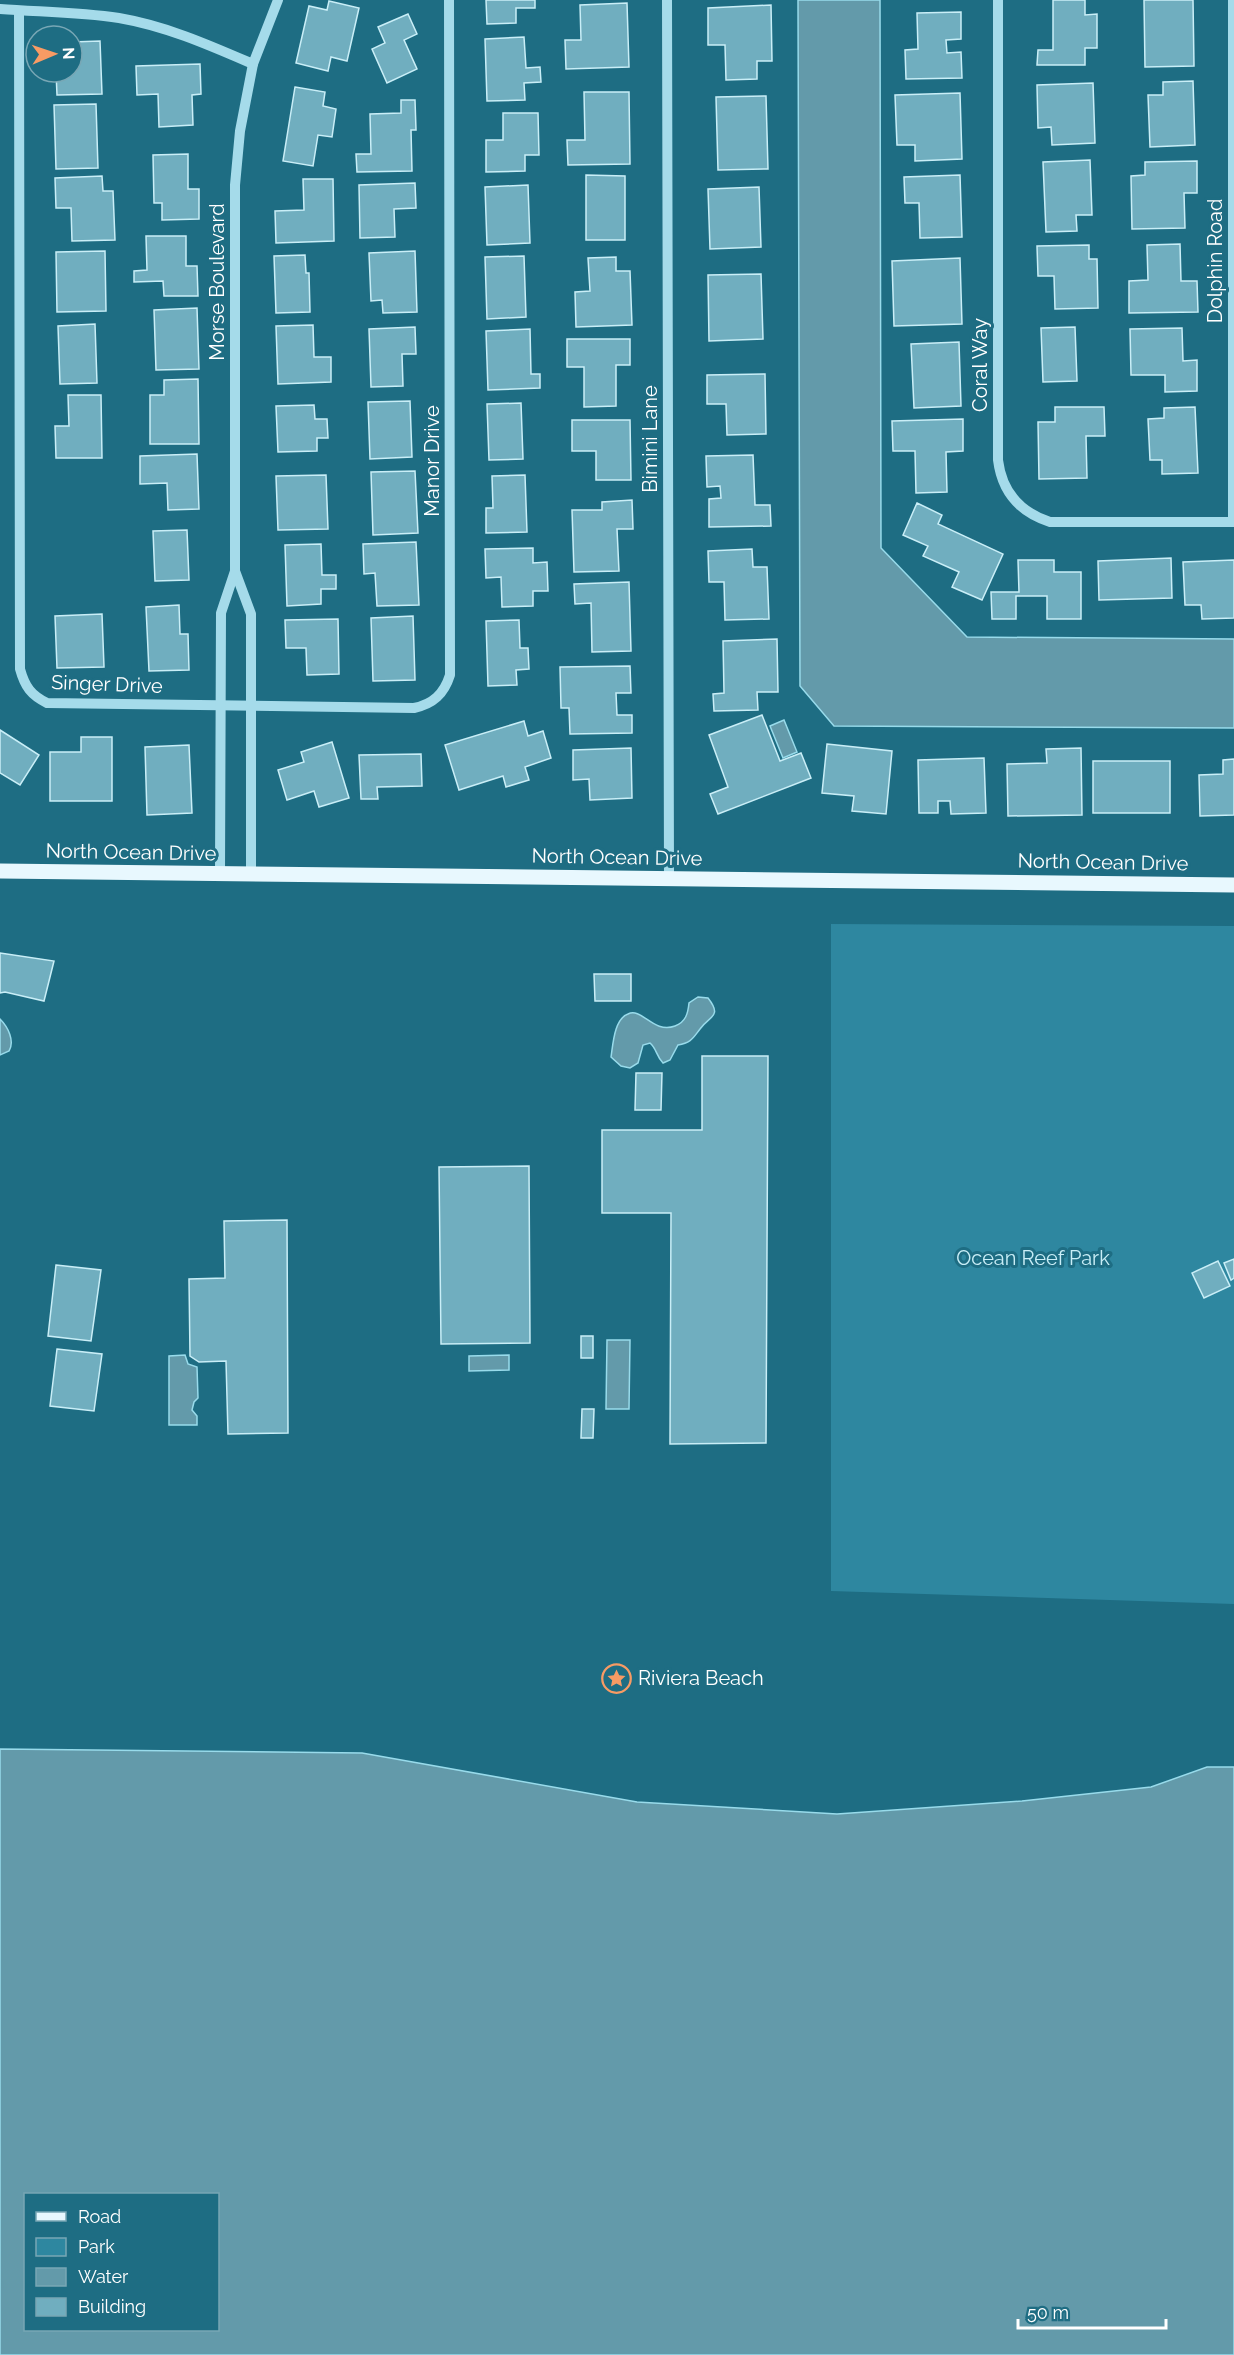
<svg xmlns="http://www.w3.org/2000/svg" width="1234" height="2355" viewBox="0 0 1234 2355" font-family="Raleway,sans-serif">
	<rect width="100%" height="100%" fill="#1e6d83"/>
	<polygon fill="#2e87a0" points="831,924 1234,926 1234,1604 831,1591"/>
	<g fill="#639aaa" stroke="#98dbeb" stroke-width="1.5" fill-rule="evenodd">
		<polygon points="798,0 880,0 881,548 967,637 1234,639 1234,728 834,726 800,686"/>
		<polygon points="784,720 797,752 783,758 770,726"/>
		<path d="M698 997 708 998C723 1017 709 1016 700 1029 693 1038 691 1043 678 1045L670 1060 663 1063C656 1056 657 1049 650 1043L643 1045 638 1063 630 1068 621 1066 611 1057C613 1045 614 1019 628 1014 642 1007 653 1034 675 1026 686 1022 688 1013 689 1003Z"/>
		<path d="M0 1019C8 1027 15 1041 9 1051L0 1055Z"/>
		<polygon points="607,1340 630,1340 629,1409 606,1409"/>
		<polygon points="185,1355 188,1364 197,1367 198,1398 194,1402 192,1410 197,1416 197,1425 169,1425 169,1356"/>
		<polygon points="509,1355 509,1370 469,1371 469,1356"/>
		<path d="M0 1749 362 1753 637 1802 837 1814 1022 1801 1151 1787 1207 1767H1234V2355H0ZM26 2194H218V2330H26Z"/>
	</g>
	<g fill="#70aebf" stroke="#c9eef7" stroke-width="1.5">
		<polygon points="486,0 535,0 535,8 516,8 516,23 487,24"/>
		<polygon points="1053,0 1085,0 1085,15 1097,14 1097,48 1085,48 1085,65 1037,65 1038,50 1053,50"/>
		<polygon points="1144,0 1193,0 1194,66 1145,67"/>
		<polygon points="329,1 359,8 347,61 331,57 328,71 296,63 309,6 327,10"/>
		<polygon points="627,3 629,67 566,69 565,40 581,40 580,5"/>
		<polygon points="771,5 772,61 757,61 757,79 726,80 725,45 708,45 708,8"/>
		<polygon points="961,12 961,39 946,40 947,53 961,52 962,78 906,79 905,50 918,49 917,13"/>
		<polygon points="408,14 417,34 404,40 417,69 387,83 372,49 385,43 378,27"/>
		<polygon points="524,37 526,68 540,67 541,82 524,83 525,100 487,101 485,39"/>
		<polygon points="100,41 102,94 57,95 56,72 72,72 72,42"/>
		<polygon points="200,64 201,94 192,95 193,125 159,127 158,94 137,95 136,66"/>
		<polygon points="1193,81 1195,145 1150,147 1148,95 1163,95 1163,82"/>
		<polygon points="1093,83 1095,143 1052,145 1051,127 1038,128 1037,85"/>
		<polygon points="295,87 325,92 323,106 336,109 332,137 318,135 313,166 283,161"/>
		<polygon points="584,92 629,92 630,164 568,165 567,140 585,140"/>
		<polygon points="960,93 962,159 915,161 915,145 897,145 895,95"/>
		<polygon points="766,96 768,169 718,170 716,97"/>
		<polygon points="401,100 415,100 416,130 411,130 412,171 357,172 356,154 371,154 370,114 401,113"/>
		<polygon points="96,104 98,168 56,169 54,105"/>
		<polygon points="503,113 538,113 539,155 525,155 525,171 486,172 486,140 503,140"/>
		<polygon points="188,154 188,189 199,189 199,219 162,220 162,203 154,203 153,155"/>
		<polygon points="1090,160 1092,215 1076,215 1077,231 1046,232 1043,162"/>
		<polygon points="1197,161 1197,193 1184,193 1185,228 1132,229 1131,176 1145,175 1145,162"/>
		<polygon points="586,175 625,176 625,240 586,240"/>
		<polygon points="960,175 962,237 920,238 919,203 905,203 904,177"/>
		<polygon points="102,176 103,191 113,191 115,240 72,241 71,208 56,208 55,178"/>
		<polygon points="303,179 333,179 334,241 276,243 275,211 304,210"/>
		<polygon points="415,183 416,208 394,209 395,237 360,238 359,185"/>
		<polygon points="528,185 530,243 487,245 485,187"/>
		<polygon points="759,187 761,247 710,249 708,189"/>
		<polygon points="146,236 186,236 186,266 197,266 198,296 164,296 163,281 134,282 134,271 147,270"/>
		<polygon points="1180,244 1181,281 1197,281 1198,312 1129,313 1129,281 1148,280 1147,245"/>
		<polygon points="1089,245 1089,259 1097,259 1098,308 1055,309 1054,276 1038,276 1037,246"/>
		<polygon points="105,251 106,311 57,312 56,252"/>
		<polygon points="415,251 417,312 383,313 382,300 371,301 369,253"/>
		<polygon points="305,255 306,273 309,273 310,312 276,313 274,256"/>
		<polygon points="524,256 526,317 487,319 485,257"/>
		<polygon points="616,257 616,271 630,271 632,325 576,327 575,292 590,291 588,258"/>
		<polygon points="960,258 962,324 894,326 892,261"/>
		<polygon points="761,274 763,339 709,341 708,275"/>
		<polygon points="197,308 199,369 156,370 154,310"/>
		<polygon points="95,324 97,383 60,384 58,326"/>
		<polygon points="313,325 314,357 331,357 331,382 278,384 276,326"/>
		<polygon points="415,327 416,354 402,354 403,386 371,387 369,329"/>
		<polygon points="1075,327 1077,381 1043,382 1041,328"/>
		<polygon points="1182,328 1183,361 1197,360 1197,391 1165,392 1165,375 1131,375 1130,329"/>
		<polygon points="530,329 531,374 540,374 540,388 488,390 486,331"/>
		<polygon points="567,339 630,339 630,365 616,365 616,406 584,407 584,367 567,367"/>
		<polygon points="959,342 961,406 914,408 911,344"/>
		<polygon points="765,374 766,434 727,435 726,404 707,404 707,375"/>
		<polygon points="198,379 199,444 150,444 150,395 164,395 164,380"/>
		<polygon points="68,395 101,395 102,458 56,458 55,426 69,426"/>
		<polygon points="410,401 412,457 370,459 368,402"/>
		<polygon points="521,403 523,459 489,460 487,404"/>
		<polygon points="314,405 315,419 327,419 328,438 317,438 317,451 278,452 276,406"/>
		<polygon points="1055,407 1104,407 1105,436 1086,436 1087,478 1039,479 1038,422 1055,422"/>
		<polygon points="1195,407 1198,473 1162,474 1162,460 1150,460 1148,419 1164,418 1164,408"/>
		<polygon points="963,419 963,451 946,452 947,492 916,493 915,451 893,451 892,421"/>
		<polygon points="572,420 630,420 631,480 596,480 596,451 572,451"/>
		<polygon points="197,454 199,509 168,510 167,483 140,484 140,456"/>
		<polygon points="753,455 755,505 770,505 771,526 709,527 709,499 721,498 720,486 707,487 706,456"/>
		<polygon points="415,471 418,533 373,535 371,472"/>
		<polygon points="326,475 328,529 278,530 276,476"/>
		<polygon points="525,475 527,532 486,533 486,508 493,508 492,476"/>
		<polygon points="632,500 633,529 617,529 619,571 574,572 572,510 602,510 602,502"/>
		<polygon points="917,503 942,515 938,524 1003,554 982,600 952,587 959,572 923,556 928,546 903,535"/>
		<polygon points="187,530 189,580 155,581 153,531"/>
		<polygon points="416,542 419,605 377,606 375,573 364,574 363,544"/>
		<polygon points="321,544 322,575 336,575 336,589 321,589 321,604 287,606 285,545"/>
		<polygon points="533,548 533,563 547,562 548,591 533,591 533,606 502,607 501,577 486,578 485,549"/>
		<polygon points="752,549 753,567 767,567 769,619 725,620 724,582 709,582 708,551"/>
		<polygon points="1171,558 1172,598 1099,600 1098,561"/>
		<polygon points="1018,560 1054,560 1054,572 1081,572 1081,619 1047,619 1047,596 1016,596 1016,619 992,619 991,592 1019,592"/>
		<polygon points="1234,560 1234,618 1202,619 1201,605 1185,605 1183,562"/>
		<polygon points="629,582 631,651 592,652 591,603 575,604 574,584"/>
		<polygon points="179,605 180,634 188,634 189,670 149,671 146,607"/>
		<polygon points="102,614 104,667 57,668 55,616"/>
		<polygon points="413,616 415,680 373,681 371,618"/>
		<polygon points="338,619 339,674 307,675 306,648 286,648 285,620"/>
		<polygon points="519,620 520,648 528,648 529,669 516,670 517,685 488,686 486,621"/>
		<polygon points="777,639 778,692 757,692 758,710 714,711 713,694 724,693 723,641"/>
		<polygon points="630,666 631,693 616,693 617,715 632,715 632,733 570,734 569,708 561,708 560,667"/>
		<polygon points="762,715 780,761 801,753 811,778 718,814 710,794 728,787 709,735"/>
		<polygon points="524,721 528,736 543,731 551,758 525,767 529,780 506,787 503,776 459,790 445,745"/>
		<polygon points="0,730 39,755 20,785 0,773"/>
		<polygon points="81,737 112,737 112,801 50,801 50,752 81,752"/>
		<polygon points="332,742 349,798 319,807 314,791 287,800 278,770 304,762 301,752"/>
		<polygon points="827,744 892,751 886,814 852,811 854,796 822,793"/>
		<polygon points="189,745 192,813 147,815 145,747"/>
		<polygon points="631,748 632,798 590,800 589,779 573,780 573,750"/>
		<polygon points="1081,748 1082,815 1008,816 1007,764 1047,763 1046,749"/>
		<polygon points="421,754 422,786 377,787 378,799 361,799 359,755"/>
		<polygon points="984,758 986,813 951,814 950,801 938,801 938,813 919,813 918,760"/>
		<polygon points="1234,759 1234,815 1200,816 1199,775 1223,774 1223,760"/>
		<rect x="1093" y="761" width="77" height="52"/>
		<polygon points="0,953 54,961 44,1001 5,992 0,993"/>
		<polygon points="594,974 631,974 631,1001 595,1001"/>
		<polygon points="702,1056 768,1056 766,1443 670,1444 671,1213 602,1213 602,1130 702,1130"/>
		<polygon points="636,1073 662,1073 661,1110 635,1110"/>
		<polygon points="529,1166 530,1343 441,1344 439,1167"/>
		<polygon points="287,1220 288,1433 228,1434 226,1361 199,1362 190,1356 189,1279 225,1278 224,1221"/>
		<polygon points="1234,1259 1234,1278 1231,1280 1224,1263"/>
		<polygon points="1218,1261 1230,1286 1204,1298 1192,1273"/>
		<polygon points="56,1265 101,1270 91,1341 48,1336"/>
		<rect x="581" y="1336" width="12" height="22"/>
		<polygon points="57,1349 102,1354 94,1411 50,1406"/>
		<polygon points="582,1409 594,1409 593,1438 581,1438"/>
	</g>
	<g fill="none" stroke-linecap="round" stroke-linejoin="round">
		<g stroke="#a5dbea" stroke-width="10">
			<polyline points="667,0 669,879"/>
			<path d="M998 0V460C1002 492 1019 512 1050 522H1234"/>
			<polyline points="1233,0 1233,522"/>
			<path d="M0 9C40 12 79 12 119 18 166 26 209 45 253 64"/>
			<path d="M19 11 20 669C25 687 31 695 47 703L414 708C433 704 444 694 450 675L449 0"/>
			<polyline points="235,571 251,614 251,874"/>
			<polyline points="220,874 221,613 235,571 235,185 240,131 253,64 278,0"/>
		</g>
		<polyline stroke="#e8f8fe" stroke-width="15" points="0,871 1234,885"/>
	</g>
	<defs>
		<symbol id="sight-ring" viewBox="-11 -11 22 22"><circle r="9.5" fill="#1e6d83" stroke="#f89b64" stroke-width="1.5"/><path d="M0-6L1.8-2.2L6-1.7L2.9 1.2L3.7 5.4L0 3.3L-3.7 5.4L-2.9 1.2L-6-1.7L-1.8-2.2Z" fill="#f89b64"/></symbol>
	</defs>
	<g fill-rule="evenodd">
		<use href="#sight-ring" x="600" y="1662" width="33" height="33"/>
	</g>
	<g text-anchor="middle" stroke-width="6" stroke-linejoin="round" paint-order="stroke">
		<g font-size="20" fill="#fff" stroke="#1e6d83">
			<text transform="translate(1215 261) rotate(-90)" y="7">Dolphin Road</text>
			<text transform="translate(217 282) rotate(-90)" y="7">Morse Boulevard</text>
			<text transform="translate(980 365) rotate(-90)" y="7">Coral Way</text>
			<text transform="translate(650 439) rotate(-90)" y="7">Bimini Lane</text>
			<text transform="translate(432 461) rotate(-90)" y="7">Manor Drive</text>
			<text transform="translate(107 684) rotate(2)" y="7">Singer Drive</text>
			<text transform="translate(131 852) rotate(1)" y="7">North Ocean Drive</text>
			<text transform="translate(617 857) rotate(1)" y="7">North Ocean Drive</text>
			<text transform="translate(1103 862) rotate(1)" y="7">North Ocean Drive</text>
		</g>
		<g font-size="20" fill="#c9eef7" stroke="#1e6d83">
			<text x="1033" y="1265">Ocean Reef Park</text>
		</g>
		<g font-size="20" fill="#fff" stroke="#1e6d83" text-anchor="start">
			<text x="638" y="1685">Riviera Beach</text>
		</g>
	</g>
	<rect x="24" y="2193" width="195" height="138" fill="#1e6d83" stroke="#78a7b5" stroke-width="1.5"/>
	<rect x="36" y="2212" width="30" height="9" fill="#e8f8fe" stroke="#78a7b5" stroke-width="1.5"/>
	<text x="78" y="2223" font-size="18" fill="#ffffff">Road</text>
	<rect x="36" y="2238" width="30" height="18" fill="#2e87a0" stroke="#78a7b5" stroke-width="1.5"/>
	<text x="78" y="2253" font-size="18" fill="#ffffff">Park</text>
	<rect x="36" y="2268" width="30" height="18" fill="#639aaa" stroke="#78a7b5" stroke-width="1.5"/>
	<text x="78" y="2283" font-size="18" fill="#ffffff">Water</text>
	<rect x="36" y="2298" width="30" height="18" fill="#70aebf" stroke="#78a7b5" stroke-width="1.5"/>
	<text x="78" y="2313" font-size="18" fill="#ffffff">Building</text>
	<g transform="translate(54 54) rotate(88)"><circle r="28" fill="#1e6d83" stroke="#78a7b5" stroke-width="1.5"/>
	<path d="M0-4.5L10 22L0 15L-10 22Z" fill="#f89b64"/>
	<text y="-9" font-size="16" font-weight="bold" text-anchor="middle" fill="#ffffff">N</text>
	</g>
	<path d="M1018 2319v9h148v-9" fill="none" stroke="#ffffff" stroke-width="3"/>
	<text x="1027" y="2319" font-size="18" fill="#ffffff" stroke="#1e6d83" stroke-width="4.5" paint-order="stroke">50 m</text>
</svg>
